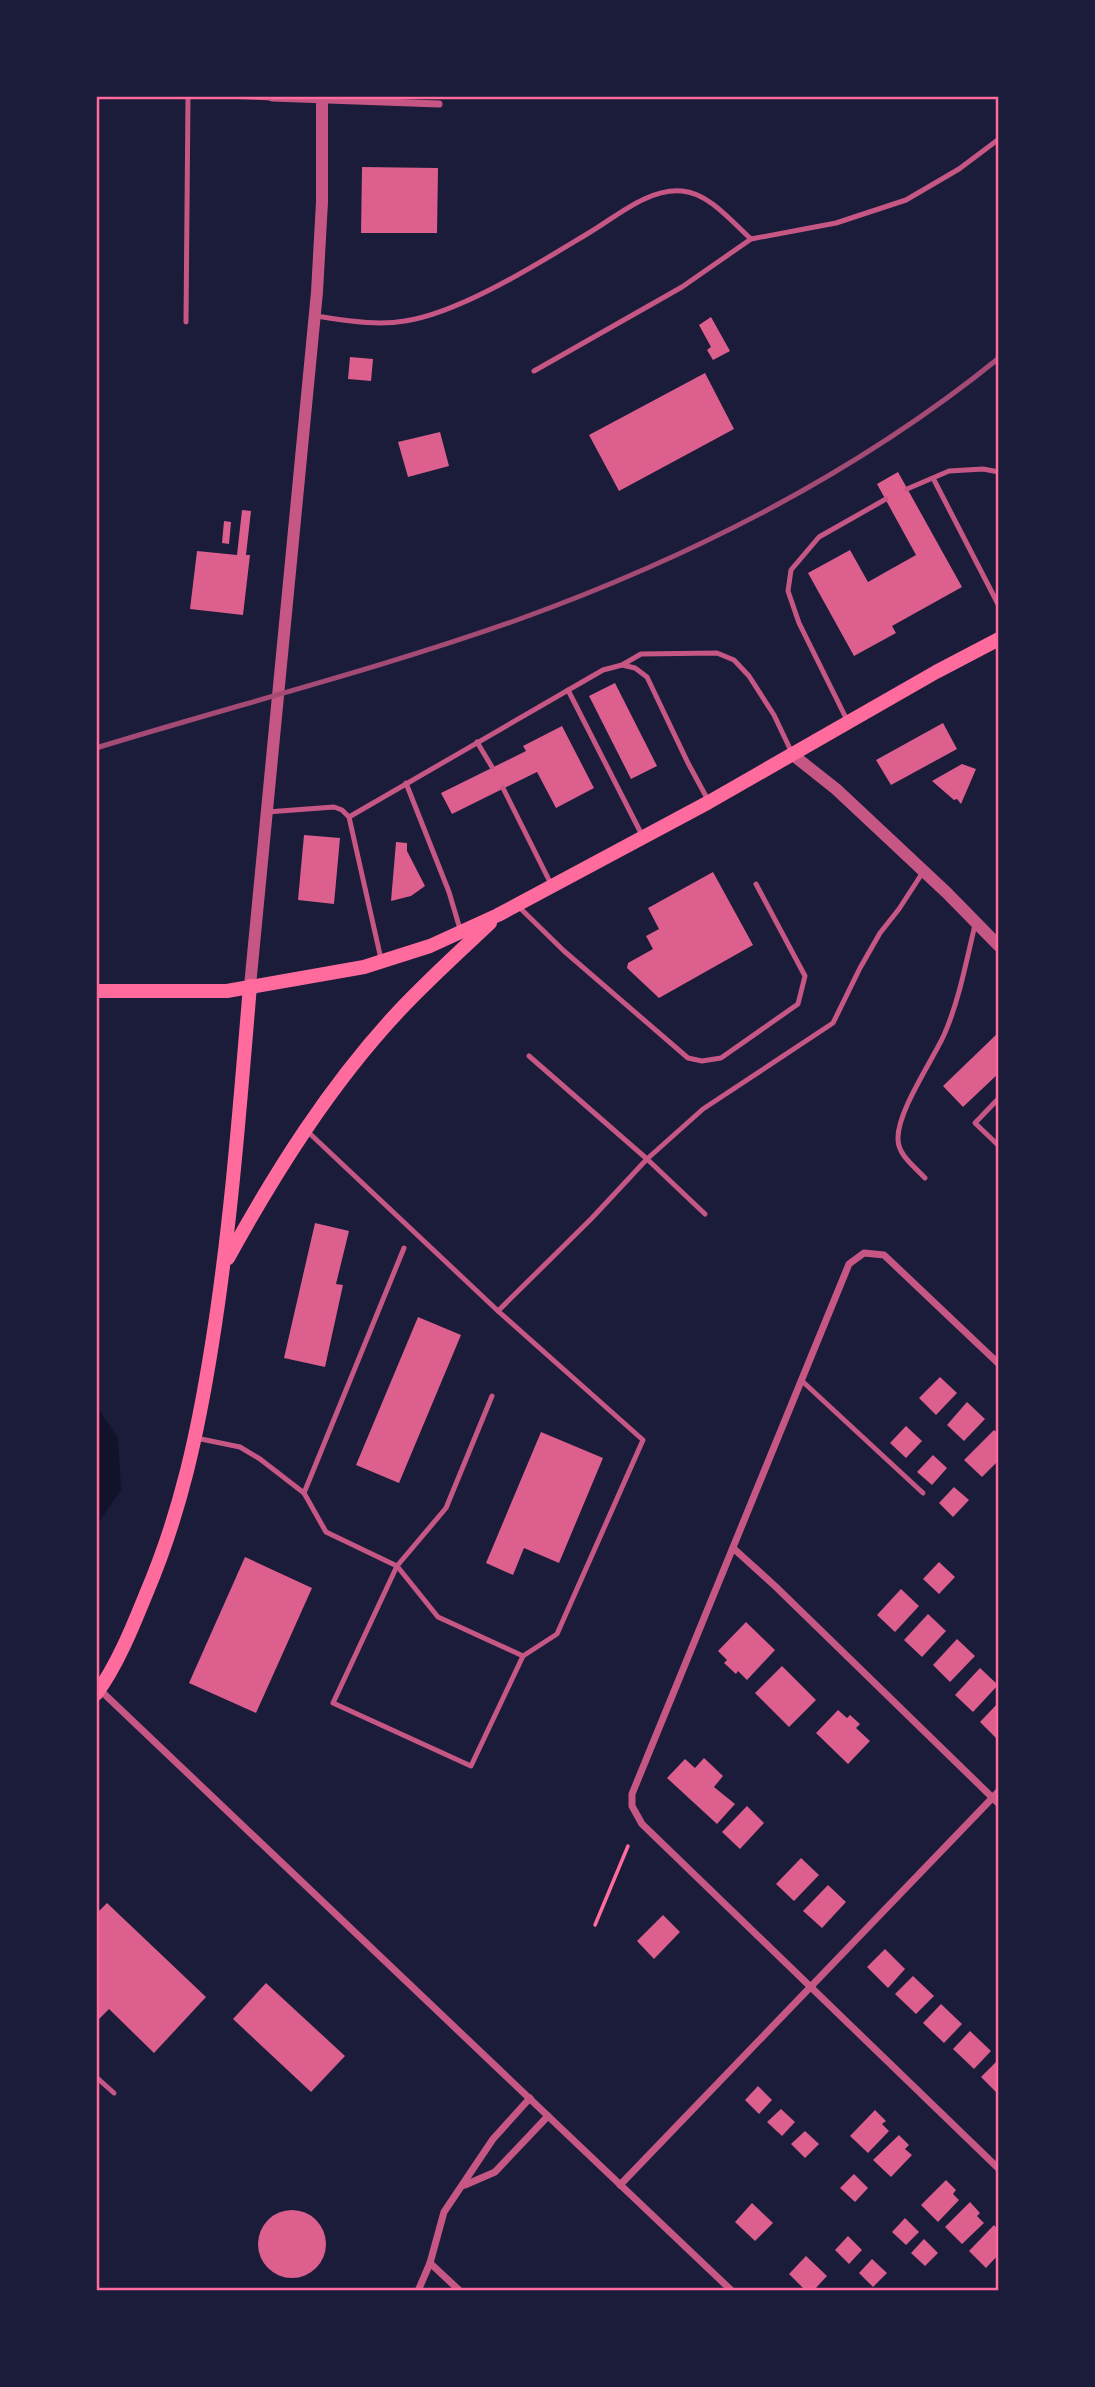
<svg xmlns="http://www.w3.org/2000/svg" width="1095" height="2387" viewBox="0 0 1095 2387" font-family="'Asap Condensed',sans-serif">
	<rect width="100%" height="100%" fill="#1b1b3a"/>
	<polygon fill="#12122b" points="96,1409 100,1411 118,1438 121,1490 96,1526"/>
	<g fill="#dd5f8e">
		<polygon points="362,167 438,168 437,233 361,233"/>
		<polygon points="711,317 730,351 713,360 707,350 711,347 699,325"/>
		<polygon points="350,357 373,359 371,381 348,379"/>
		<polygon points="705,373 734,429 619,491 589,435"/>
		<polygon points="440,432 449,466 408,477 398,442"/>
		<polygon points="898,472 962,587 892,626 896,633 854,656 808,573 850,550 868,582 916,555 877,484"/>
		<polygon points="242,510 251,511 246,555 250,555 243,615 190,609 197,551 237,555"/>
		<polygon points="224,521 231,522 229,544 222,543"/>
		<polygon points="615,683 657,766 631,779 589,696"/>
		<polygon points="943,723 957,749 891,785 876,760"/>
		<polygon points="562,726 594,788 556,808 537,772 452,814 441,793 526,751 523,746"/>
		<polygon points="962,764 976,769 961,804 957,799 954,800 932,781"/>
		<polygon points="304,835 340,838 334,904 298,900"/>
		<polygon points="396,842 407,843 407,851 425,886 411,896 391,901"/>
		<polygon points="713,872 753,945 659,998 627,968 628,963 653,949 646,936 659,929 648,908"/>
		<polygon points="999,1032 999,1073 963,1107 943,1086"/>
		<polygon points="315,1223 349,1231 336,1284 343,1285 325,1367 284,1358"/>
		<polygon points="418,1317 461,1335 399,1483 356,1465"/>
		<polygon points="940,1377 957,1393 936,1415 919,1398"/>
		<polygon points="967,1402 985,1419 964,1441 947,1425"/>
		<polygon points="906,1426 922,1441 906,1458 890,1443"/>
		<polygon points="994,1430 999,1434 999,1460 982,1477 964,1460"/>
		<polygon points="541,1432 603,1458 559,1563 524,1548 513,1575 486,1563"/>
		<polygon points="933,1455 947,1468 932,1485 917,1472"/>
		<polygon points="954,1487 969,1500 953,1517 939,1503"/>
		<polygon points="245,1557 312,1588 256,1713 189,1683"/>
		<polygon points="939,1562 955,1577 939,1594 923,1579"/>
		<polygon points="901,1589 919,1606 895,1632 877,1615"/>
		<polygon points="928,1614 946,1631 922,1657 904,1640"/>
		<polygon points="746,1622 775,1650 747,1680 738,1671 736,1674 724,1663 727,1660 718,1651"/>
		<polygon points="957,1639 975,1656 950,1682 933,1665"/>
		<polygon points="782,1666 816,1700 789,1727 755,1693"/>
		<polygon points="980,1668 998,1685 973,1712 955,1695"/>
		<polygon points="999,1702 999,1741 980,1722"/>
		<polygon points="838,1710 847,1718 850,1715 860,1724 856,1728 870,1741 848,1764 816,1733"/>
		<polygon points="704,1758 723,1776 714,1787 735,1804 717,1824 667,1778 685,1759 695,1768"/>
		<polygon points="747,1806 764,1823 740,1849 722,1832"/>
		<polygon points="801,1858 819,1875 794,1901 776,1884"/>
		<polygon points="828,1885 846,1902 822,1928 803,1911"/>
		<polygon points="107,1903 206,1997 154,2053 109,2009 96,2022 96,1914"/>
		<polygon points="663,1915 680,1932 654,1959 637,1941"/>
		<polygon points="885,1949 905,1969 888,1988 867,1967"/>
		<polygon points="913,1976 934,1996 916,2014 895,1994"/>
		<polygon points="266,1983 345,2056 311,2092 233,2019"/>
		<polygon points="941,2004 962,2024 944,2043 923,2023"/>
		<polygon points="970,2031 991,2051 974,2069 953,2049"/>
		<polygon points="999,2059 999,2095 981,2077"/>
		<polygon points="758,2086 772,2100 759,2114 745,2100"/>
		<polygon points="781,2109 795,2122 782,2136 767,2122"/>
		<polygon points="875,2110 886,2121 882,2124 889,2131 868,2153 850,2136"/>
		<polygon points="805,2131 819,2144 805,2158 791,2144"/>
		<polygon points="899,2135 909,2145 905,2149 912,2155 891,2177 873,2160"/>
		<polygon points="854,2174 868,2188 855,2202 840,2188"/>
		<polygon points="946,2180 956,2190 953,2194 959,2200 938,2222 921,2205"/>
		<polygon points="970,2202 980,2213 977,2216 984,2223 962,2244 945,2227"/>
		<polygon points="752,2203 773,2223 755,2241 735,2222"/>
		<circle cx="292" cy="2244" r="34"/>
		<polygon points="905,2218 919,2232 906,2245 892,2232"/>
		<polygon points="994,2225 999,2231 999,2254 986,2268 969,2251"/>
		<polygon points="848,2236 862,2250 849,2264 835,2250"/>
		<polygon points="924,2239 938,2253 925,2266 911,2253"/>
		<polygon points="806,2256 827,2276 813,2291 806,2291 789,2274"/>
		<polygon points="872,2259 887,2273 873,2287 859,2273"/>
	</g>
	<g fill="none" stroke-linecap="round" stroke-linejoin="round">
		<polyline stroke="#ff6b9d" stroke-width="3.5" points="595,1925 628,1846"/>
		<g stroke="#c65784" stroke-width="5">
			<polyline points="227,96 272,98"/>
			<path d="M315 316C345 320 375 326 405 321 460 313 539 263 587 234 616 217 648 188 682 191 709 193 732 222 751 239L836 223 906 200 959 169 999 139"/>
			<polyline points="186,322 188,96"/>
			<polyline points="534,371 682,287 751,239"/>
			<polyline points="933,478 999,606"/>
			<polyline points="907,489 949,471 983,469 999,472"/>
			<polyline points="622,665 635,668 647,677 688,763 708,800"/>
			<polyline points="568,690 643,837"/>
			<polyline points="847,720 799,623 788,591 791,570 819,537 886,499"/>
			<polyline points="477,742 492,767"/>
			<polyline points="406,783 449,892 460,929"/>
			<polyline points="503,788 552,886"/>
			<polyline points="267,812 334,807 342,810 349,817 381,959"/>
			<polyline points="349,817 603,670 622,665 641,654 717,653 734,660 749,676 774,715 792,753"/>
			<polyline points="519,907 564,951 688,1058 702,1061 721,1058 798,1004 805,976 756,884"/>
			<polyline points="529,1056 647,1159 705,1214"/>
			<polyline points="999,1098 975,1123 999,1146"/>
			<path d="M925 1178C914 1166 898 1155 898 1139 897 1112 932 1061 944 1035 959 1001 966 962 975 925"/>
			<polyline points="498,1311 592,1218 647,1159 703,1109 833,1023 860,968 880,933 899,909 923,872"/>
			<polyline points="801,1380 923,1493"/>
			<polyline points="492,1396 446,1508 397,1566 438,1617 523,1656"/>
			<polyline points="196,1438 240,1447 260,1459 304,1493 404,1248"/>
			<polyline points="304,1493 326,1532 397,1566 333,1703 471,1766 523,1656 557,1634 643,1440 498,1311 306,1130"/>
			<polyline points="96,2077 114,2093"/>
		</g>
		<g stroke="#c65784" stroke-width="7">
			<polyline points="272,98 439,104"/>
			<polyline points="999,1364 884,1255 864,1253 849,1264 632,1794 632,1806 642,1824 999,2169"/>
			<polyline points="733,1548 775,1586 999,1804"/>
			<polyline points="99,1689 732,2291"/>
			<polyline points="465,2185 495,2172 548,2116"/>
			<polyline points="620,2185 999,1791"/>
			<polyline points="430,2263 460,2291"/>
			<polyline points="418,2291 430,2263 444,2212 493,2139 530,2098"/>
		</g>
		<g stroke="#c65784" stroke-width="12">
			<polyline points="793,755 836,789 947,893 999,946"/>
			<polyline points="250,986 317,292 322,202 322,96"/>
		</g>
		<g stroke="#ff6b9d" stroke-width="14">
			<polyline points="96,991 227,991 364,967 430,946 498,915 709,802 936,672 999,639"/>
			<path d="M228 1258C276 1171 330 1085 398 1012 427 981 459 952 490 923"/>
			<path d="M96 1694C117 1666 133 1626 146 1594 181 1512 198 1432 212 1344 231 1225 240 1105 250 986"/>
		</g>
		<path stroke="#a44b75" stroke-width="5" d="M96 748C236 705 379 669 517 620 689 558 857 473 999 358"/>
	</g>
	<rect width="1095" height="2387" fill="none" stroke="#1b1b3a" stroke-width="196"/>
	<rect x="98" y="98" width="899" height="2191" fill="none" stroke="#ff6b9d" stroke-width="2.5"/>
</svg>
